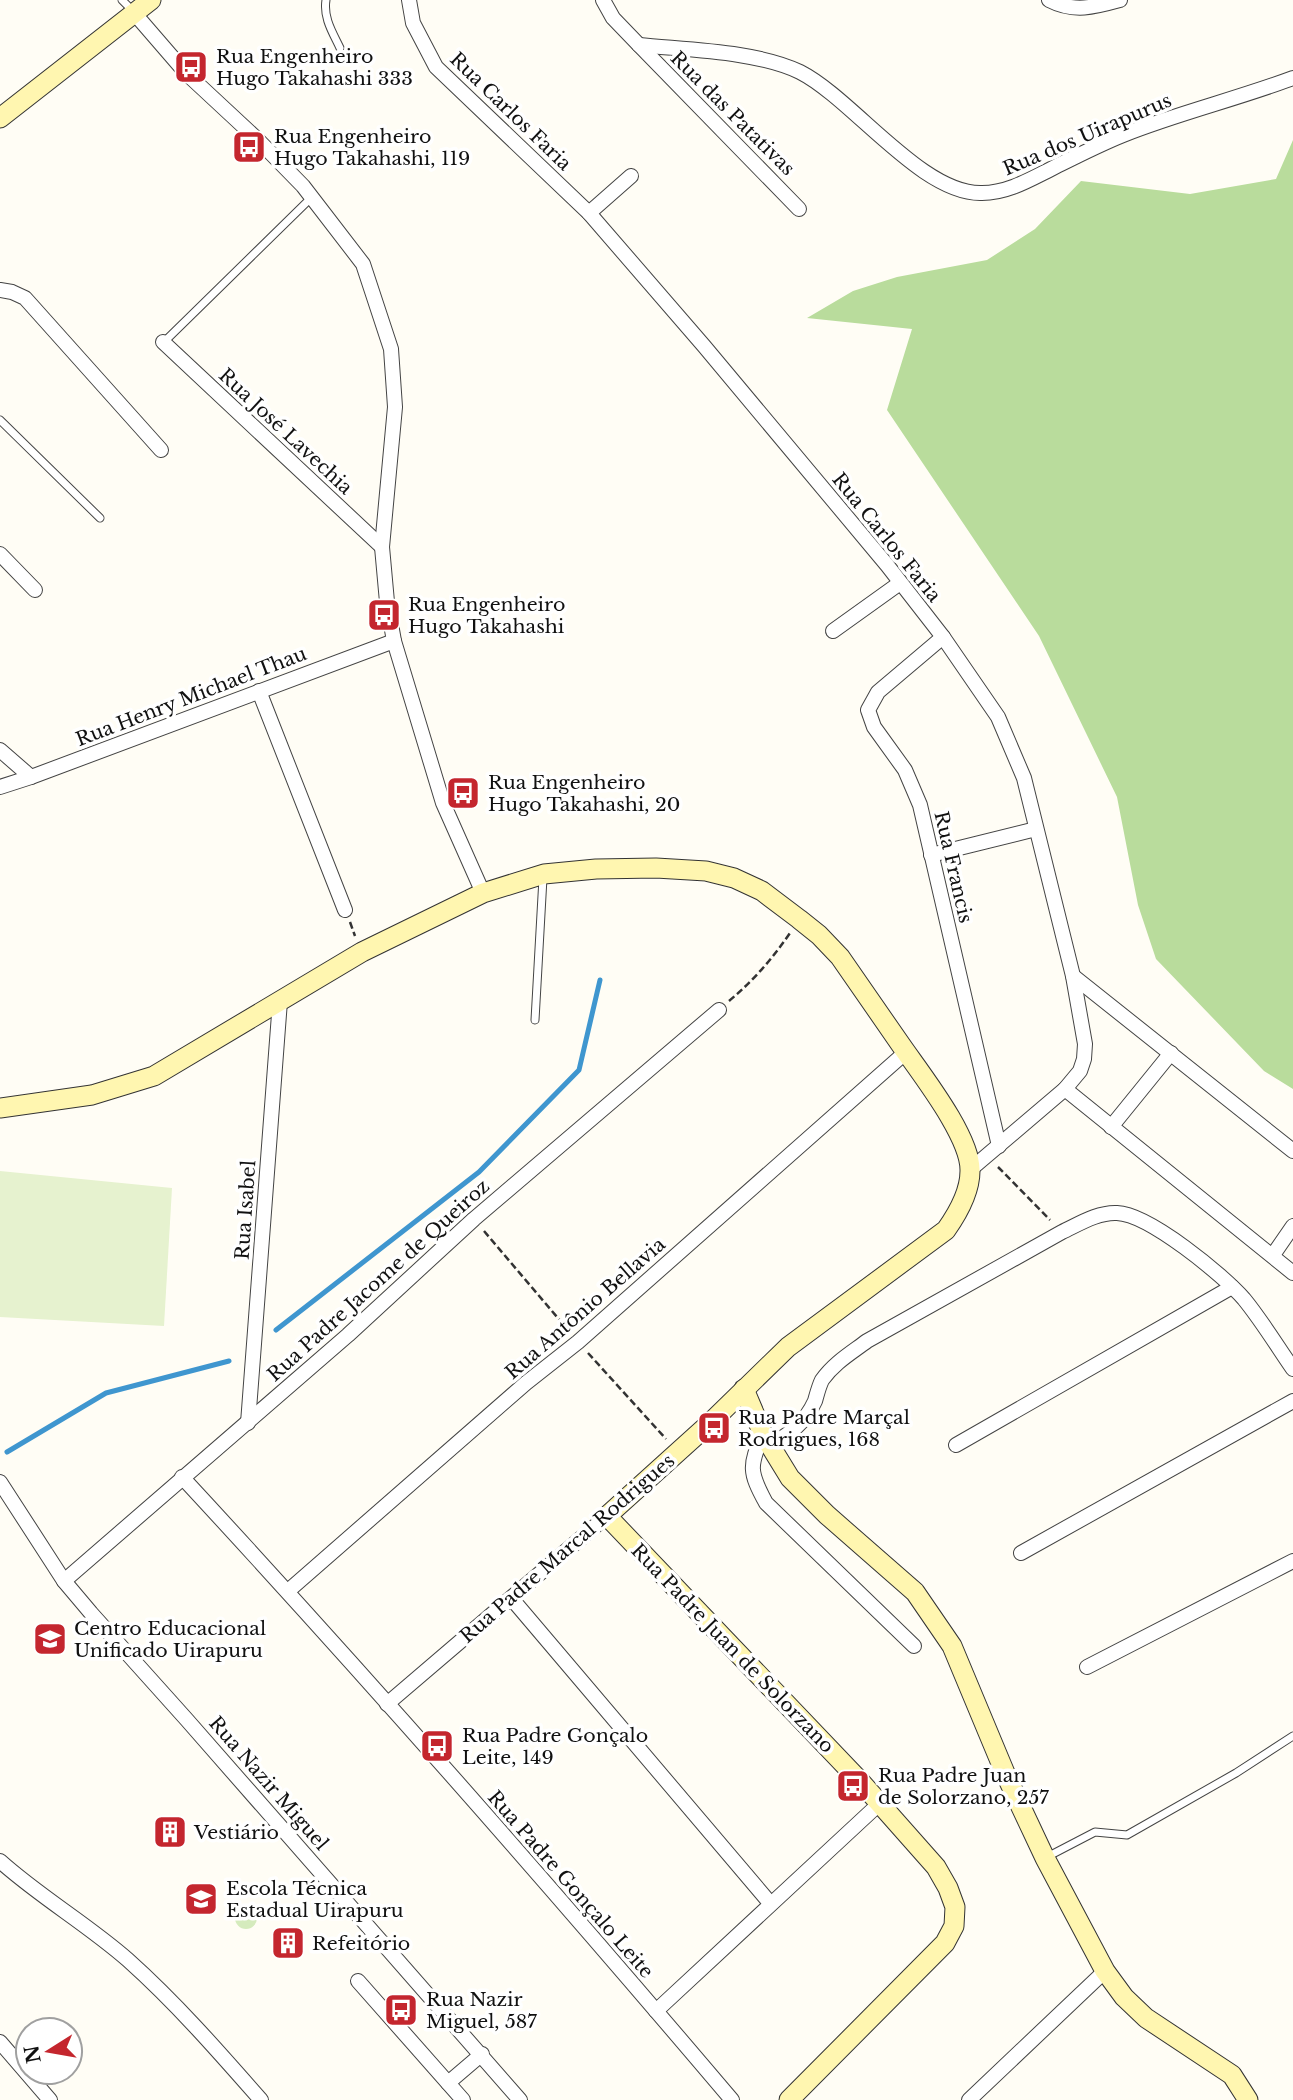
<svg xmlns="http://www.w3.org/2000/svg" width="1293" height="2100" viewBox="0 0 1293 2100" font-family="'Libre Baskerville',serif">
	<rect width="100%" height="100%" fill="#fffdf5"/>
	<circle fill="#d5ebbd" cx="246" cy="1918" r="11"/>
	<polygon fill="#b9dc9c" points="1293,140 1293,1089 1264,1071 1156,959 1138,905 1117,797 1039,636 887,410 912,329 807,318 853,291 897,277 987,260 1035,229 1081,181 1190,194 1276,179"/>
	<polygon fill="#e6f2cf" points="0,1171 172,1188 164,1326 0,1317"/>
	<g fill="none" stroke-linecap="round" stroke-linejoin="round">
		<g stroke="#3f96cf" stroke-width="5">
			<polyline points="276,1330 479,1172 579,1070 600,980"/>
			<polyline points="7,1452 106,1393 229,1361"/>
		</g>
		<defs>
			<g id="lane">
				<polyline points="122,0 134,12"/>
				<path d="M326 0C323 18 333 33 340 48"/>
				<polyline points="164,342 312,197"/>
				<polyline points="0,420 100,518"/>
				<polyline points="535,1020 543,878"/>
				<polyline points="1045,1858 1095,1832 1127,1835 1236,1773 1293,1736"/>
			</g>
			<g id="street">
				<polyline points="409,0 413,23 436,67 589,213 704,346 887,565 943,637 998,717 1024,778 1073,976 1085,1044 1084,1059 1080,1071 1065,1089 971,1169"/>
				<polyline points="603,0 613,18 639,45 799,209"/>
				<path d="M1049 0C1074 13 1095 7 1120 0"/>
				<polyline points="135,14 186,73 257,139 303,186 363,264 391,349 395,407 382,547 387,602 394,641 443,803 483,893"/>
				<path d="M639 45C686 50 757 51 800 72 853 99 922 195 982 193 1007 193 1029 180 1051 169 1075 157 1098 145 1123 135 1178 113 1237 99 1293 78"/>
				<polyline points="589,213 631,176"/>
				<polyline points="0,290 12,292 25,298 161,450"/>
				<polyline points="163,342 382,547"/>
				<polyline points="0,554 35,590"/>
				<polyline points="833,631 900,583"/>
				<polyline points="943,637 878,692 868,710 874,727 905,770 920,805 999,1146"/>
				<polyline points="259,691 345,910"/>
				<polyline points="0,750 31,777"/>
				<polyline points="0,787 31,777 394,641"/>
				<polyline points="931,855 1036,829"/>
				<polyline points="1073,976 1293,1151"/>
				<polyline points="1065,1089 1293,1273"/>
				<polyline points="1111,1127 1171,1053"/>
				<polyline points="1273,1255 1293,1226"/>
				<polyline points="248,1423 280,1001"/>
				<path d="M763 1434C749 1466 749 1472 766 1503L914 1646"/>
				<path d="M770 1445C790 1434 805 1423 815 1401 817 1394 819 1386 822 1380 834 1363 851 1353 867 1341L1062 1232C1079 1224 1098 1212 1117 1213 1149 1214 1223 1275 1244 1299 1262 1321 1277 1346 1293 1369"/>
				<polyline points="956,1445 1232,1287"/>
				<path d="M182 1477C370 1680 553 1889 732 2100"/>
				<polyline points="0,1482 64,1581 91,1613 187,1720 520,2100"/>
				<polyline points="1021,1553 1293,1401"/>
				<polyline points="64,1581 348,1335 474,1219 719,1010"/>
				<polyline points="288,1591 526,1383 578,1342 906,1052"/>
				<polyline points="512,1599 770,1903"/>
				<polyline points="1087,1667 1293,1561"/>
				<polyline points="387,1704 607,1516"/>
				<path d="M0 1861C40 1897 87 1924 128 1960 176 2003 218 2051 261 2100"/>
				<polyline points="358,1981 463,2100"/>
				<polyline points="656,2011 879,1804"/>
				<polyline points="0,2042 50,2100"/>
				<polyline points="448,2083 482,2054"/>
				<polyline points="969,2100 1105,1971"/>
			</g>
			<g id="secondary">
				<polyline points="0,118 151,0"/>
				<path d="M0 1108 92 1095 154 1076 362 952 483 893 544 874 596 869 656 868 706 871 734 878 762 891 799 919 819 935 840 957C861 987 881 1016 901 1045 921 1074 971 1137 970 1171 970 1192 958 1213 946 1230L788 1347 710 1423 607 1516 859 1780 936 1867 948 1888 955 1907 954 1926 945 1943 789 2100"/>
				<polyline points="744,1389 763,1434 790,1478 827,1515 915,1592 952,1646 1005,1773 1045,1858 1105,1971 1124,1997 1146,2018 1232,2075 1248,2100"/>
			</g>
		</defs>
		<use href="#lane" stroke="#444" stroke-width="9"/>
		<use href="#street" stroke="#444" stroke-width="16"/>
		<use href="#secondary" stroke="#333" stroke-width="21"/>
		<g stroke="#333" stroke-width="2.5" stroke-dasharray="7 3.5" stroke-linecap="butt">
			<polyline points="350,922 355,936"/>
			<path d="M729 1001C753 981 773 958 790 933"/>
			<polyline points="998,1167 1050,1220"/>
			<polyline points="484,1231 568,1330"/>
			<polyline points="588,1353 666,1439"/>
		</g>
		<use href="#lane" stroke="#fff" stroke-width="7"/>
		<use href="#street" stroke="#fff" stroke-width="14"/>
		<use href="#secondary" stroke="#fff6b0" stroke-width="19"/>
	</g>
	<defs>
		<symbol id="bus-square" viewBox="-11 -11 22 22"><rect x="-9" y="-9" width="18" height="18" rx="4" fill="#c4262e" stroke="#fff"/><path d="M-5-6H5V4H4V6H2V4H-2V6H-4V4H-5ZM-3.5-4V0h7V-4ZM-3.5 1.2v1.5H-2V1.2ZM2 1.2v1.5H3.5V1.2Z" fill="#fff"/></symbol>
		<symbol id="school-square" viewBox="-11 -11 22 22"><rect x="-9" y="-9" width="18" height="18" rx="4" fill="#c4262e" stroke="#fff"/><path d="M0-5L7-2L0 1L-7-2ZM-4 1L0 2.5L4 1V4Q0 6-4 4Z" fill="#fff"/></symbol>
		<symbol id="building-square" viewBox="-11 -11 22 22"><rect x="-9" y="-9" width="18" height="18" rx="4" fill="#c4262e" stroke="#fff"/><path d="M-4-6H4V6H1V3H-1V6H-4ZM-2.5-4.3h1.7v1.8h-1.7ZM.8-4.3h1.7v1.8H.8ZM-2.5-1h1.7V.8h-1.7ZM.8-1h1.7V.8H.8Z" fill="#fff"/></symbol>
		<symbol id="university-square" viewBox="-11 -11 22 22"><rect x="-9" y="-9" width="18" height="18" rx="4" fill="#c4262e" stroke="#fff"/><path d="M0-5L7-2L0 1L-7-2ZM-4 1L0 2.5L4 1V4Q0 6-4 4Z" fill="#fff"/></symbol>
	</defs>
	<g fill-rule="evenodd">
		<use href="#bus-square" x="172" y="48" width="38" height="38"/>
		<use href="#bus-square" x="230" y="128" width="38" height="38"/>
		<use href="#bus-square" x="365" y="596" width="38" height="38"/>
		<use href="#bus-square" x="444" y="774" width="38" height="38"/>
		<use href="#bus-square" x="695" y="1409" width="38" height="38"/>
		<use href="#school-square" x="31" y="1620" width="38" height="38"/>
		<use href="#bus-square" x="418" y="1727" width="38" height="38"/>
		<use href="#bus-square" x="834" y="1767" width="38" height="38"/>
		<use href="#building-square" x="151" y="1813" width="38" height="38"/>
		<use href="#university-square" x="182" y="1880" width="38" height="38"/>
		<use href="#building-square" x="269" y="1924" width="38" height="38"/>
		<use href="#bus-square" x="382" y="1991" width="38" height="38"/>
	</g>
	<g text-anchor="middle" stroke-width="7" stroke-linejoin="round" paint-order="stroke">
		<g font-size="19" fill="#111" stroke="#fff" text-anchor="start">
			<text x="216" y="63">Rua Engenheiro<tspan x="216" dy="22">Hugo Takahashi 333</tspan></text>
			<text x="274" y="143">Rua Engenheiro<tspan x="274" dy="22">Hugo Takahashi, 119</tspan></text>
			<text x="408" y="611">Rua Engenheiro<tspan x="408" dy="22">Hugo Takahashi</tspan></text>
			<text x="488" y="789">Rua Engenheiro<tspan x="488" dy="22">Hugo Takahashi, 20</tspan></text>
			<text x="738" y="1424">Rua Padre Marçal<tspan x="738" dy="22">Rodrigues, 168</tspan></text>
			<text x="74" y="1635">Centro Educacional<tspan x="74" dy="22">Unificado Uirapuru</tspan></text>
			<text x="462" y="1742">Rua Padre Gonçalo<tspan x="462" dy="22">Leite, 149</tspan></text>
			<text x="878" y="1782">Rua Padre Juan<tspan x="878" dy="22">de Solorzano, 257</tspan></text>
			<text x="194" y="1839">Vestiário</text>
			<text x="226" y="1895">Escola Técnica<tspan x="226" dy="22">Estadual Uirapuru</tspan></text>
			<text x="312" y="1950">Refeitório</text>
			<text x="426" y="2006">Rua Nazir<tspan x="426" dy="22">Miguel, 587</tspan></text>
		</g>
		<g font-size="19" fill="#111" stroke="#fff">
			<text transform="translate(511 111) rotate(44)" y="7">Rua Carlos Faria</text>
			<text transform="translate(733 113) rotate(45)" y="7">Rua das Patativas</text>
			<text transform="translate(1087 134) rotate(-23)" y="7">Rua dos Uirapurus</text>
			<text transform="translate(286 431) rotate(43)" y="7">Rua José Lavechia</text>
			<text transform="translate(887 537) rotate(51)" y="7">Rua Carlos Faria</text>
			<text transform="translate(191 696) rotate(-21)" y="7">Rua Henry Michael Thau</text>
			<text transform="translate(954 867) rotate(77)" y="7">Rua Francis</text>
			<text transform="translate(245 1210) rotate(-86)" y="7">Rua Isabel</text>
			<text transform="translate(378 1280) rotate(-42)" y="7">Rua Padre Jacome de Queiroz</text>
			<text transform="translate(585 1308) rotate(-41)" y="7">Rua Antônio Bellavia</text>
			<text transform="translate(567 1548) rotate(-41)" y="7">Rua Padre Marcal Rodrigues</text>
			<text transform="translate(733 1648) rotate(46)" y="7">Rua Padre Juan de Solorzano</text>
			<text transform="translate(269 1783) rotate(49)" y="7">Rua Nazir Miguel</text>
			<text transform="translate(571 1884) rotate(49)" y="7">Rua Padre Gonçalo Leite</text>
		</g>
	</g>
	<g transform="translate(49 2051) rotate(259)"><circle r="33" fill="#ffffff" stroke="#a0a0a0" stroke-width="2"/>
	<path d="M0-5L12 26L0 18L-12 26Z" fill="#c4262e"/>
	<text y="-10" font-size="19" font-weight="bold" text-anchor="middle" fill="#111111">N</text>
	</g>
</svg>
